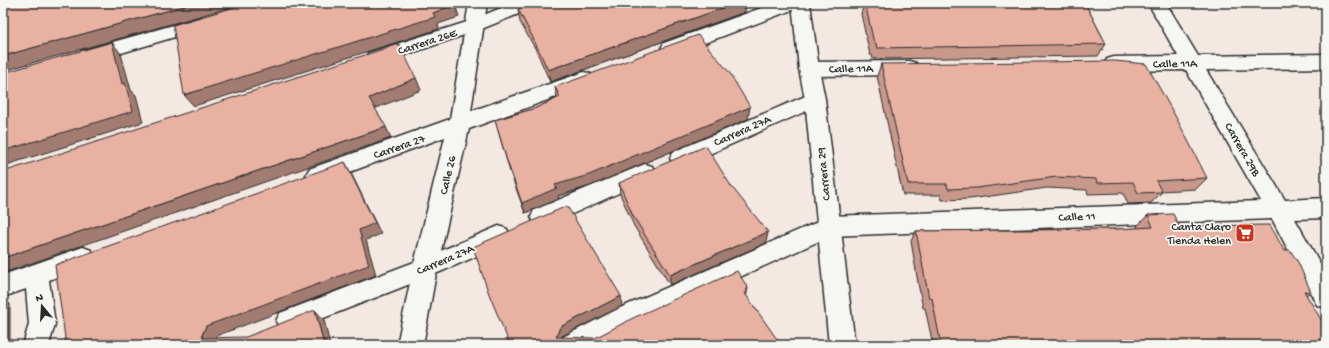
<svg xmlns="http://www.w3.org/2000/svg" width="1329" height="348" viewBox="0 0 1329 348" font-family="'Gochi Hand',sans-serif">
	<rect width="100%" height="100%" fill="#f3e8e2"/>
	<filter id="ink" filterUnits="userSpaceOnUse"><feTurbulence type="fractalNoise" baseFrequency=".025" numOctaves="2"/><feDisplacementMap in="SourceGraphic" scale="8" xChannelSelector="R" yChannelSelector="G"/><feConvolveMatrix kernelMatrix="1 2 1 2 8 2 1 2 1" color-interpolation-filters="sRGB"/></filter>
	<g filter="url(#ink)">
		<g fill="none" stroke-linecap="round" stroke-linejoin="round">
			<defs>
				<g id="pedestrian">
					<polygon points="513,3 539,3 536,7 479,30 382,63 375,65 368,63 366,58 368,53 467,22"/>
					<polygon points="202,17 208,19 211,23 208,27 88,63 81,61 79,56 81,51"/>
					<polygon points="815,92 822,94 825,99 822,104 687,164 680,166 673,164 670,158 673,152"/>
					<polygon points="645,164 652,166 655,172 652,178 550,224 542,226 534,224 531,217 534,210"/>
					<polygon points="829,217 837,219 840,226 837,233 636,324 596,345 560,345 563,337 620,308"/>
					<polygon points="499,226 507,229 510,236 507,243 433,275 288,332 280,329 276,321 280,313 417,261"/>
				</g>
				<g id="minor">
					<polygon points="469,3 487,3 471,111 584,72 591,74 594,79 591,84 469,129 437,268 423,345 397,345 413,268 445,137 317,184 309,181 306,175 309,169 450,119"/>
					<polygon points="775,3 803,3 800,7 678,53 671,55 664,53 661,48 664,43"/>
					<polygon points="1148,3 1166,3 1198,56 1326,54 1326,68 1206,70 1285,200 1326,198 1326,218 1295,219 1326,274 1326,308 1317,305 1272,219 829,236 821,233 817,226 821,219 829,216 1261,201 1186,70 1114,71 1107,69 1104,64 1107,59 1114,57 1178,56"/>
					<polygon points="909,61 916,63 919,68 916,73 909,75 809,76 802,74 799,69 802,64 809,62"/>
					<polygon points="83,247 91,250 95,257 91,264 49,280 55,324 49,345 23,345 29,324 26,289 3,297 3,275"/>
				</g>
				<polygon id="tertiary" points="792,3 810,3 819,69 825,99 855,345 829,345 805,99 799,69"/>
			</defs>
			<use href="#pedestrian" stroke="#2b2b2b" stroke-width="3"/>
			<use href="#minor" stroke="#2b2b2b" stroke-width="3"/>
			<use href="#tertiary" stroke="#2b2b2b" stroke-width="3"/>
			<use href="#pedestrian" fill="#f6f6f2" fill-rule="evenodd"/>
			<use href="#minor" fill="#f6f6f2" fill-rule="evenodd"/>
			<use href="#tertiary" fill="#f6f6f2" fill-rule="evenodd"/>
		</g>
		<g fill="#c8988b" stroke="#2b2b2b">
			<polygon points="861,3 1085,3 1106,44 1098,56 873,59 872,55 870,55 861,14 863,8"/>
			<polygon points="518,9 745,12 550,82 536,50 520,22"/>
			<polygon points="881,64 1207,178 1196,189 1161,191 1162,192 1151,203 1128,204 1123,193 1088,194 1087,190 1047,188 970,199 942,200 941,195 903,195 877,76"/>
			<polygon points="555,87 748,119 590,186 558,196 559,199 525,213 510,172 495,120 536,108 557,98"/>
			<polygon points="619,183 766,243 670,285 634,226 620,194"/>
			<polygon points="1148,215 1179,226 1284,250 1311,292 1306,295 1326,345 933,345 925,308 923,308 918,283 911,241 916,231 1117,229 1138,228 1137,226"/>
		</g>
		<g fill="#a37c71" stroke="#2b2b2b">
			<polygon points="195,3 246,3 3,71 3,56"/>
			<polygon points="737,3 746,3 745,12 550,82 548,70"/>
			<polygon points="455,4 459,17 438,24 439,29 194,106 184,95 433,13"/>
			<polygon points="112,42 121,54 131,90 136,95 143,122 3,166 3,151"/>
			<polygon points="416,78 421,90 374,109 369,98"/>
			<polygon points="750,107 748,119 590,186 558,196 559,199 525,213 522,203 555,185"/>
			<polygon points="386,127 391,138 3,273 3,258"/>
			<polygon points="345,162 351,173 381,234 366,240 376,275 216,336 213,344 203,338 202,335 206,326 359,230"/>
			<polygon points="768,232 766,243 670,285 670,275"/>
			<polygon points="748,288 746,298 744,292"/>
			<polygon points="621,296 622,306 562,336 559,345 556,337 560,327"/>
			<polygon points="3,300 10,304 10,345 3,345"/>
			<polygon points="315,310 324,320 330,345 324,345"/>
		</g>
		<g fill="#e9b1a2" stroke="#2b2b2b">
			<polygon points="3,3 195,3 3,56"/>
			<polygon points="249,3 454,3 455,4 433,13 435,17 184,95 173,25"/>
			<polygon points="537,3 737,3 548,70 533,38 518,9"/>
			<polygon points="865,3 1085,3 1106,44 877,48 876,43 874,43"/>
			<polygon points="698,35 729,72 750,107 589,175 555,185 557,188 522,203 507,161 495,120 536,108 560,97 555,87"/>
			<polygon points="112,42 122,84 125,83 133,111 3,151 3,73"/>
			<polygon points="399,44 416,78 369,98 386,127 3,258 3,172"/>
			<polygon points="1115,61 1146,64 1178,121 1207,178 1156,181 1162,192 1138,193 1133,182 1097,183 1096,179 1056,177 977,188 948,189 947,184 908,184 881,64"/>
			<polygon points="706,146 731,186 768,232 670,275 633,216 619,183"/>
			<polygon points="345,162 375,223 359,230 369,265 206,326 202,335 203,338 246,337 315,310 324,345 66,345 55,265"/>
			<polygon points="567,206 621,296 560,327 556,337 595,338 633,318 737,271 748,288 744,292 781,345 510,345 489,294 473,247"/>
			<polygon points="1173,214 1179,226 1270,225 1284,250 1290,250 1298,262 1311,292 1304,291 1326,328 1326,345 941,345 932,298 929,298 924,273 916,231 1117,229 1153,227 1148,215"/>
		</g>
	</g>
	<defs>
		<symbol id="supermarket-square" viewBox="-11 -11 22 22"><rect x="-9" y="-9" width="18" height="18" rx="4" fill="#c8321e" stroke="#f6f6f2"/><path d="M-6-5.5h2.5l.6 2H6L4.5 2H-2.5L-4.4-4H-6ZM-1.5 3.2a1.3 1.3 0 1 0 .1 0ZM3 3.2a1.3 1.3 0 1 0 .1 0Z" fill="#fff"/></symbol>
	</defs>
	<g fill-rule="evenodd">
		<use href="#supermarket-square" x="1234" y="222" width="22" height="22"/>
	</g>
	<g text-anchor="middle" stroke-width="3.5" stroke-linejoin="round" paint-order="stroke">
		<g font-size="12" fill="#2b2b2b" stroke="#f6f6f2">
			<text transform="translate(427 41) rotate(-18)" y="4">Carrera 26E</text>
			<text transform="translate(1175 63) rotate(-1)" y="4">Calle 11A</text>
			<text transform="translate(851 68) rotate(-1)" y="4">Calle 11A</text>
			<text transform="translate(742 130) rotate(-24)" y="4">Carrera 27A</text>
			<text transform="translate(399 146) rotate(-19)" y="4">Carrera 27</text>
			<text transform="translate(1243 149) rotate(60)" y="4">Carrera 29B</text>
			<text transform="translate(823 174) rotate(-96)" y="4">Carrera 29</text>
			<text transform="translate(447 175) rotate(-77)" y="4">Calle 26</text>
			<text transform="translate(1077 216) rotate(-2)" y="4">Calle 11</text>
			<text transform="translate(445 259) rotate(-23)" y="4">Carrera 27A</text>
		</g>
		<g font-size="12" fill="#2b2b2b" stroke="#f6f6f2" text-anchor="end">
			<text x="1231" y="230">Canta Claro<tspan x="1231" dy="14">Tienda Helen</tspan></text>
		</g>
	</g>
	<rect width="1329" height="348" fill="none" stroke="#f6f6f2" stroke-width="16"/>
	<rect x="8" y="8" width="1313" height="332" fill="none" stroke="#2b2b2b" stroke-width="1.5" filter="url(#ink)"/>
	<g transform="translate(42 306) rotate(342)" stroke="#f6f6f2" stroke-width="3" paint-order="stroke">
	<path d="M0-3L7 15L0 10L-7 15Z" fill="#2b2b2b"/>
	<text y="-6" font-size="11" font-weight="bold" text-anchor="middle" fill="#2b2b2b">N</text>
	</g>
</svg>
